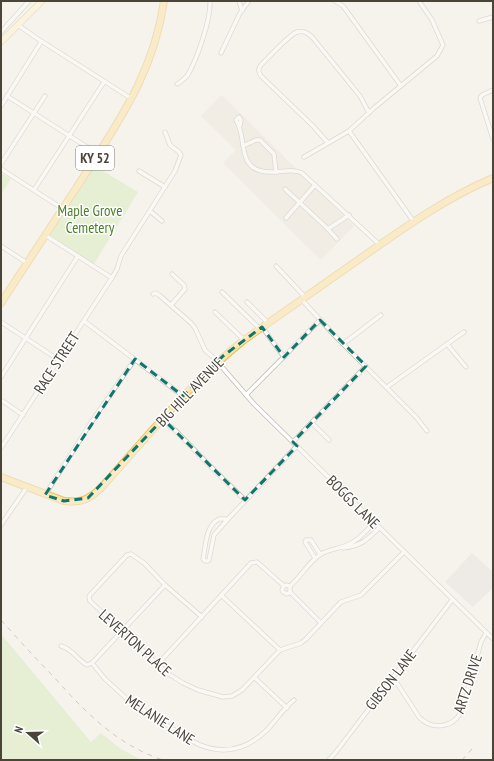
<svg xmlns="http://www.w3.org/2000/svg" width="494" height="761" viewBox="0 0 494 761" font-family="'PT Sans Narrow',sans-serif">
	<rect width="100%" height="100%" fill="#f6f3ec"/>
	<polygon fill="#eae5da" points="222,95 354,226 321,260 223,163 236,150 201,116"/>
	<g fill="#d2eab5">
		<polygon points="93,165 138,192 94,264 50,235"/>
		<polygon points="1,173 11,179 1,194"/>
		<polygon points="1,634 91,742 101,733 121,749 141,760 1,760"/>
	</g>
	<polygon fill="#e5e3e0" points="472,553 493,572 493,588 473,607 445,582"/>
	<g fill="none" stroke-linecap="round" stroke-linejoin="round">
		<defs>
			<g id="street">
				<polyline points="239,1 242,11"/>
				<polyline points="335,1 343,6 401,86"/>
				<polyline points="479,21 493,17"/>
				<polyline points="18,25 35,37 132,99"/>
				<polyline points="1,32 29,1"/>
				<polyline points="221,53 240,13 249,1"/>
				<path d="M177 84C181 82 184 79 187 76 197 60 211 19 210 1"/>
				<polyline points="493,90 482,95 480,98 493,139"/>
				<polyline points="7,96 98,154"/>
				<polyline points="1,106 41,42"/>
				<path d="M240 126 241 120 239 117 236 120C247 136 237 165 261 171 274 175 290 167 302 173L380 245"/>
				<polyline points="349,131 414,222"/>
				<path d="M328 143 313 126 261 76C258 71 258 69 261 65 268 58 290 34 297 32 304 30 307 33 312 37L360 96 369 113"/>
				<polyline points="243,146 256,140 260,140 274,154 276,172"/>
				<polyline points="304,157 349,131 374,108 437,56 443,45 432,20 419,1"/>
				<polyline points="1,164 45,96"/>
				<polyline points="1,169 63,209"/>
				<polyline points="139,171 165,187"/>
				<polyline points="285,189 326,227 337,239"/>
				<polyline points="34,190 104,82"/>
				<polyline points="150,211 162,221"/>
				<polyline points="286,218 315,185"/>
				<polyline points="328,229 349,215"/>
				<polyline points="45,235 112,278"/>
				<polyline points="1,246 27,263"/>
				<polyline points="276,266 305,297"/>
				<polyline points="222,292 260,329"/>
				<polyline points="153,294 156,293 159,295 191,323 195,328 205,350 215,359 254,404 493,639"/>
				<polyline points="302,300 336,337 416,417 427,431"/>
				<polyline points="247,302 268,323"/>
				<polyline points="171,305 185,289 184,285 172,274"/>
				<polyline points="215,312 244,340"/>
				<polyline points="84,321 183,396"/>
				<polyline points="1,322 59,360"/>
				<polyline points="262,327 284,357"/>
				<polyline points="343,344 381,315"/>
				<polyline points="447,344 466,367"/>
				<polyline points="1,377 78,256"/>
				<polyline points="387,387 464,332"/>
				<polyline points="246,395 320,320"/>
				<polyline points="1,400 23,415"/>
				<polyline points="162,420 176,431 208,464 245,500"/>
				<polyline points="312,423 329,440"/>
				<polyline points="293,442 366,366"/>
				<polyline points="1,448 113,276 117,269 121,256 175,171 181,155 179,152 170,145 165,132"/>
				<polyline points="45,495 92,421 135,359"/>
				<path d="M219 519H228L214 535 209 560 208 561H205L203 559C206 546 205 526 219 519Z"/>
				<polyline points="228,519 297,446"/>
				<polyline points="1,525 27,487"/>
				<path d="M343 548C361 546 367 540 379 528"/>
				<polyline points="315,558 305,542 306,540 311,540 320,554"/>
				<polyline points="284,586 282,590 283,592 287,594 290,592"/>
				<path d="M290 586C301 577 308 562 321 554 328 550 337 549 345 546 357 542 365 532 374 523"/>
				<polyline points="290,592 321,623"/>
				<polyline points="221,595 280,650"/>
				<polyline points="202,617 165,585 144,563 131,554 127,555 89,596 90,601 167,673 183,683 198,690 223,697 232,696 242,690 280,650 301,643 306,639 341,602 361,595 404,552"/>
				<path d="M61 646C73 649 77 660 87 665L92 663"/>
				<path d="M92 663 105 679 127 699 190 740C218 756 244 752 267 730 276 720 284 708 294 700"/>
				<polyline points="92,663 165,585"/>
				<polyline points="157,665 251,563 257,562 284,586 286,585 290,586 290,592"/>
				<path d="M393 677 419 717C432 731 454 728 462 710L481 642 486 633"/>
				<polyline points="255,678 287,708"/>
				<polyline points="329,760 336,752 452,600"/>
			</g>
			<polyline id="secondary" points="1,42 42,1"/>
			<g id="primary">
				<path d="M1 303C28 261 56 219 84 176 121 118 154 71 164 1"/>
				<path d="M1 477 64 501C81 503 88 500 101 488 147 437 190 383 244 340 285 311 327 282 368 253 408 225 448 197 493 178"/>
			</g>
		</defs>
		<use href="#street" stroke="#c2bbae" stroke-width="5"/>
		<use href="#secondary" stroke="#d6c79b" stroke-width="7"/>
		<use href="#primary" stroke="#e6c16a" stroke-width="8"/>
		<use href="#street" stroke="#fff" stroke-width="3.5"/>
		<use href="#secondary" stroke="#fff3cd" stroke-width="5.5"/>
		<use href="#primary" stroke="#ffe39c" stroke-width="6"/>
		<g stroke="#9a9a9a" stroke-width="1" stroke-dasharray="5 5" stroke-linecap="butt">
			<path d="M1 620C18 639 35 658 53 676 85 712 117 745 163 760"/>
			<polyline points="462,760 472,749"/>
		</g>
	</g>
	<path d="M0 0H494V761H0ZM320 320 366 366 293 442 297 446 245 500 163 419 88 498 64 501 45 495 135 359 183 396 223 356 262 327 284 357Z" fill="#f6f3ec" fill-opacity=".55" fill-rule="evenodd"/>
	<path fill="none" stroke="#0f766e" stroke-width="3" stroke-dasharray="8 5" stroke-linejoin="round" d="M320 320 366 366 293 442 297 446 245 500 163 419 88 498 64 501 45 495 135 359 183 396 223 356 262 327 284 357Z"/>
	<g text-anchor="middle" stroke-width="3" stroke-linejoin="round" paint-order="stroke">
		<rect fill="#fff" stroke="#817c74" stroke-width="1" x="76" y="146" width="38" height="24" rx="3"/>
		<g font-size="14" font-weight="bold" fill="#4b4439">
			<text x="95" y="163">KY 52</text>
		</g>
		<g font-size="15" fill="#4a7f2a" stroke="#fff">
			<text x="90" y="216">Maple Grove<tspan x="90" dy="17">Cemetery</tspan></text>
		</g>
		<g font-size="15" fill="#4b4439" stroke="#fff">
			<text transform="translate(57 363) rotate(-57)" y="5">RACE STREET</text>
			<text transform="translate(190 392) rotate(-46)" y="5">BIG HILL AVENUE</text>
			<text transform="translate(353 502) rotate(45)" y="5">BOGGS LANE</text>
			<text transform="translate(135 643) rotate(42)" y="5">LEVERTON PLACE</text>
			<text transform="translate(391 680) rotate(-52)" y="5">GIBSON LANE</text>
			<text transform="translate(468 684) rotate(-72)" y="5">ARTZ DRIVE</text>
			<text transform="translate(160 720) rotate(33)" y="5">MELANIE LANE</text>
		</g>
	</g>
	<rect width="494" height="761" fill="none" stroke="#4b4439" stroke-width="4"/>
	<g transform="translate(28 733) rotate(290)" stroke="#ffffff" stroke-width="3" paint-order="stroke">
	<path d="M0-3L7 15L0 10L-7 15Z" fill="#4b4439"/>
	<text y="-6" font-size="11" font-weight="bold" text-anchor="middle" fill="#4b4439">N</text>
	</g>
</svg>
